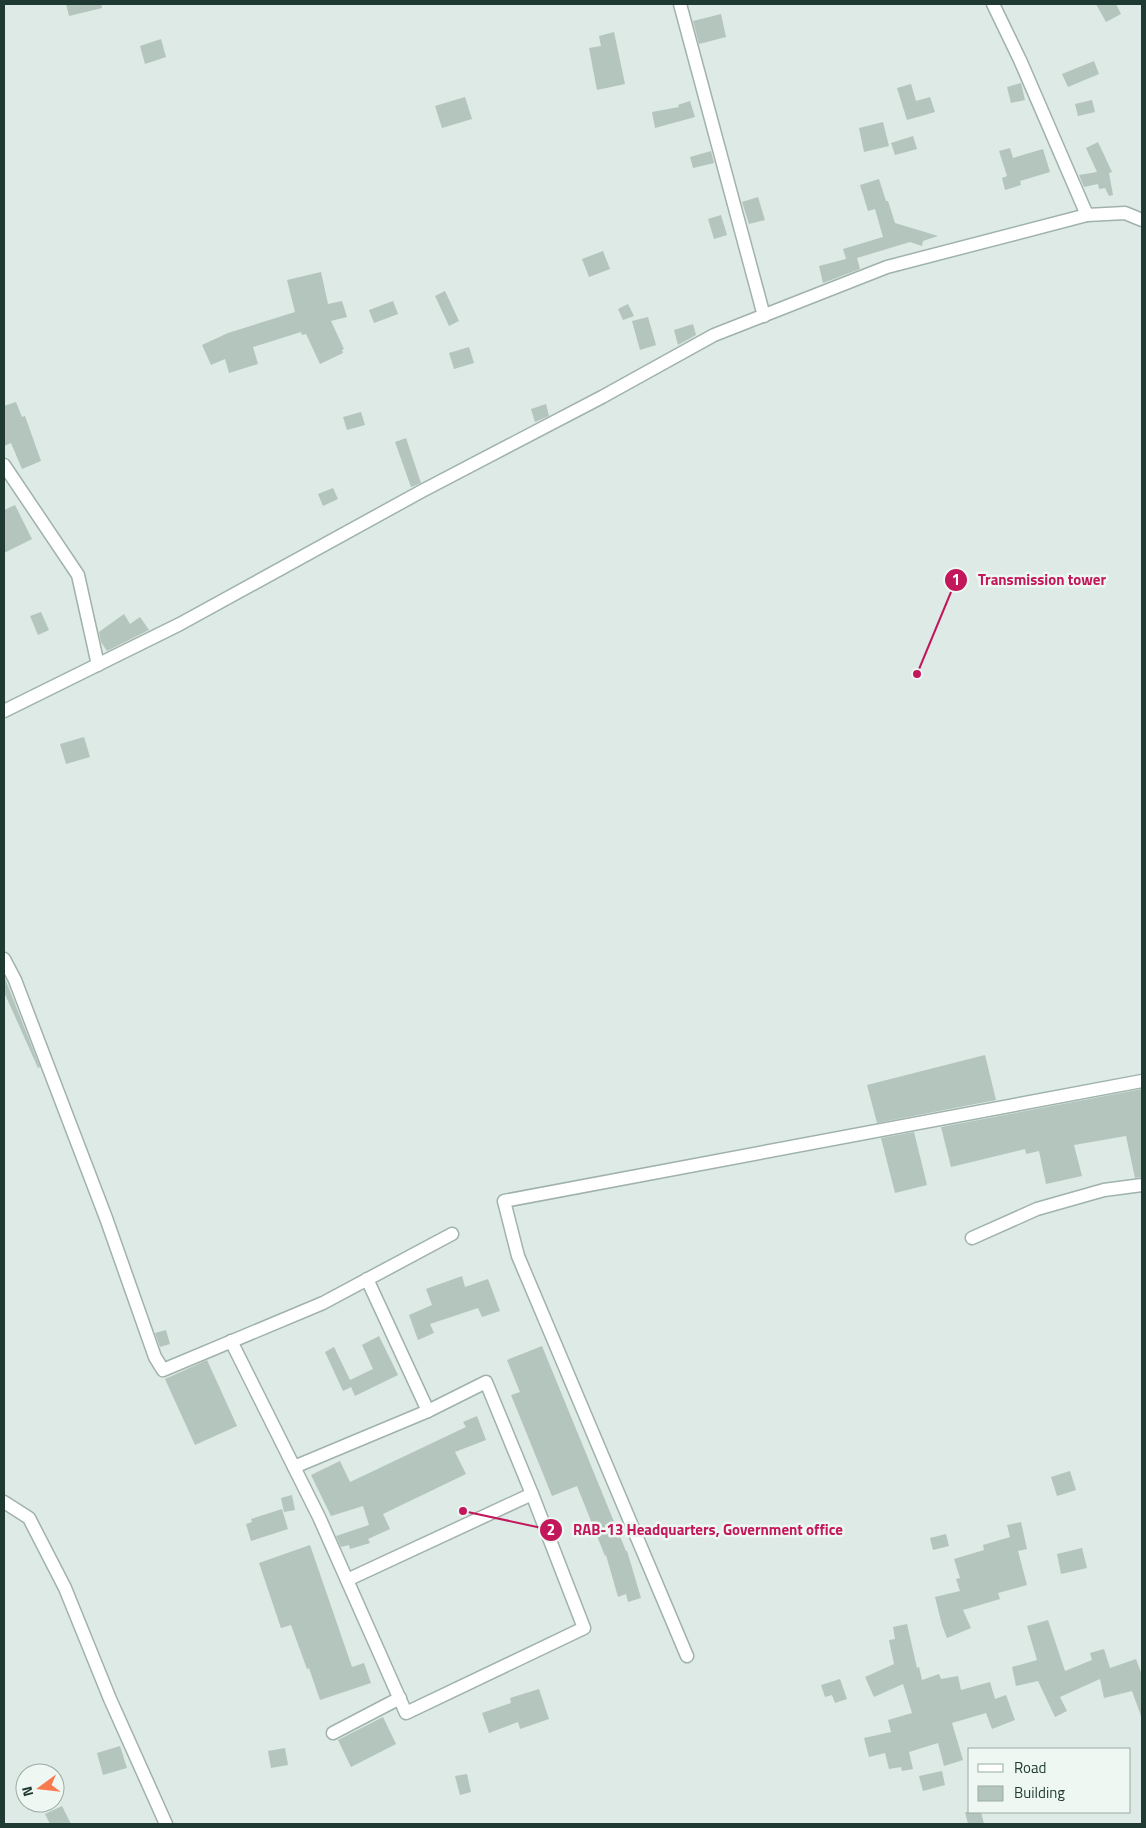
<svg xmlns="http://www.w3.org/2000/svg" width="1146" height="1828" viewBox="0 0 1146 1828" font-family="'Titillium Web',sans-serif">
	<rect width="100%" height="100%" fill="#ddeae5"/>
	<g fill="#b3c5bd">
		<polygon points="66,4 101,4 102,8 69,16"/>
		<polygon points="1096,4 1116,4 1121,14 1106,22"/>
		<polygon points="721,14 726,37 699,44 693,21"/>
		<polygon points="614,32 625,84 597,90 589,48 601,46 599,36"/>
		<polygon points="161,39 166,57 145,64 140,46"/>
		<polygon points="1094,61 1099,74 1068,87 1062,74"/>
		<polygon points="1021,83 1025,100 1011,103 1007,87"/>
		<polygon points="911,84 916,101 930,97 935,112 907,120 897,88"/>
		<polygon points="465,97 472,119 442,128 435,106"/>
		<polygon points="1092,100 1095,112 1078,116 1075,104"/>
		<polygon points="690,101 695,117 655,128 652,112 679,107 678,105"/>
		<polygon points="883,122 889,146 864,152 859,128"/>
		<polygon points="913,136 917,149 895,155 891,143"/>
		<polygon points="1098,142 1112,172 1109,173 1113,195 1109,196 1105,188 1099,189 1098,184 1084,187 1079,175 1097,172 1086,148"/>
		<polygon points="1010,148 1013,158 1043,149 1050,172 1020,181 1021,185 1005,190 1002,178 1007,176 999,151"/>
		<polygon points="711,151 714,163 693,168 690,157"/>
		<polygon points="879,179 886,201 888,201 895,223 938,236 923,241 922,246 910,242 857,258 860,269 823,283 819,266 846,259 843,249 883,237 875,209 868,211 860,185"/>
		<polygon points="758,197 765,220 749,224 742,202"/>
		<polygon points="721,215 727,235 714,239 708,219"/>
		<polygon points="603,251 610,269 589,277 582,259"/>
		<polygon points="321,272 328,304 342,301 347,317 331,321 344,349 342,350 343,353 320,364 306,334 302,335 301,332 253,347 258,364 229,373 225,359 211,365 202,345 228,333 295,312 287,280"/>
		<polygon points="445,291 459,321 449,326 435,296"/>
		<polygon points="393,301 398,314 374,323 369,310"/>
		<polygon points="628,304 634,316 623,320 618,309"/>
		<polygon points="648,317 656,345 640,350 632,321"/>
		<polygon points="693,324 696,335 678,345 674,330"/>
		<polygon points="469,347 474,363 454,369 449,353"/>
		<polygon points="16,402 22,417 25,416 41,461 22,469 11,443 4,446 4,406"/>
		<polygon points="546,404 549,416 535,422 531,409"/>
		<polygon points="361,412 365,425 347,430 343,417"/>
		<polygon points="406,438 421,483 411,487 395,442"/>
		<polygon points="333,488 338,499 323,506 318,494"/>
		<polygon points="15,505 32,539 4,553 4,510"/>
		<polygon points="41,612 49,630 38,635 30,616"/>
		<polygon points="124,614 130,624 140,617 149,630 107,651 101,642 99,632"/>
		<polygon points="84,737 90,757 66,764 60,744"/>
		<polygon points="4,976 40,1067 38,1068 4,992"/>
		<polygon points="985,1055 996,1100 877,1123 867,1085"/>
		<polygon points="1142,1089 1142,1177 1135,1178 1126,1136 1074,1145 1082,1176 1046,1184 1039,1151 1026,1154 1025,1149 951,1167 941,1127"/>
		<polygon points="914,1132 927,1185 895,1193 881,1138"/>
		<polygon points="462,1276 465,1287 488,1279 500,1311 482,1317 478,1308 430,1324 434,1333 418,1340 409,1315 432,1305 426,1289"/>
		<polygon points="166,1330 170,1344 160,1347 155,1333"/>
		<polygon points="379,1336 398,1375 355,1396 351,1387 343,1391 325,1352 334,1347 350,1380 373,1369 362,1345"/>
		<polygon points="542,1346 626,1551 627,1551 641,1598 628,1602 626,1594 618,1597 606,1555 605,1556 577,1486 552,1496 511,1395 520,1392 507,1360"/>
		<polygon points="207,1360 237,1426 195,1445 165,1379"/>
		<polygon points="477,1416 486,1440 455,1452 466,1474 383,1514 390,1529 368,1539 370,1543 350,1549 349,1545 341,1547 336,1536 369,1525 363,1506 331,1516 311,1475 340,1461 350,1482 466,1427 463,1422"/>
		<polygon points="1070,1471 1076,1490 1057,1496 1051,1477"/>
		<polygon points="292,1495 295,1510 284,1512 281,1498"/>
		<polygon points="282,1509 288,1529 251,1541 246,1524 252,1522 251,1519"/>
		<polygon points="1021,1522 1027,1549 1018,1551 1027,1585 998,1593 1000,1599 963,1610 971,1628 947,1638 942,1625 935,1597 960,1591 956,1579 960,1578 954,1559 984,1550 983,1545 1010,1537 1007,1525"/>
		<polygon points="946,1534 949,1546 933,1550 930,1538"/>
		<polygon points="310,1545 352,1667 364,1663 371,1683 320,1700 309,1668 307,1669 291,1625 281,1628 259,1563"/>
		<polygon points="1082,1548 1087,1568 1061,1574 1057,1554"/>
		<polygon points="1048,1620 1065,1671 1092,1660 1090,1653 1104,1649 1110,1668 1136,1659 1142,1675 1142,1715 1141,1716 1132,1691 1104,1698 1100,1679 1060,1697 1067,1711 1055,1717 1038,1681 1016,1686 1012,1667 1037,1660 1027,1626"/>
		<polygon points="907,1624 917,1668 919,1667 922,1680 939,1674 941,1679 958,1676 961,1690 990,1682 995,1699 1006,1695 1015,1720 992,1729 986,1713 952,1723 963,1760 944,1766 938,1743 909,1752 913,1769 902,1771 901,1767 889,1769 885,1753 869,1757 864,1738 891,1732 888,1720 912,1713 903,1684 874,1697 865,1677 894,1664 889,1640 895,1639 893,1627"/>
		<polygon points="840,1679 847,1699 835,1703 832,1695 825,1697 821,1685"/>
		<polygon points="539,1689 549,1719 520,1729 518,1722 489,1733 482,1713 511,1703 510,1698"/>
		<polygon points="383,1717 396,1744 351,1767 338,1740"/>
		<polygon points="120,1746 127,1768 103,1775 97,1753"/>
		<polygon points="285,1748 288,1765 271,1768 268,1751"/>
		<polygon points="942,1771 945,1785 923,1791 919,1776"/>
		<polygon points="467,1774 471,1792 460,1795 455,1776"/>
		<polygon points="62,1806 71,1824 50,1824 45,1814"/>
		<polygon points="965,1812 981,1812 984,1824 968,1824"/>
	</g>
	<g fill="none" stroke-linecap="round" stroke-linejoin="round">
		<defs>
			<g id="minor">
				<polyline points="680,4 764,316"/>
				<polyline points="993,4 1020,60 1087,215 1125,213 1142,220"/>
				<polyline points="4,465 78,575 98,665"/>
				<polyline points="4,711 180,624 422,491 602,397 714,335 887,267 1087,215"/>
				<polyline points="4,959 15,980 106,1218 155,1357 163,1370 323,1303 452,1234"/>
				<polyline points="972,1238 1037,1209 1104,1190 1142,1185"/>
				<polyline points="231,1341 319,1517 406,1713 584,1628 532,1494 486,1382 428,1411 367,1279"/>
				<polyline points="294,1467 428,1411"/>
				<polyline points="4,1502 29,1518 65,1588 110,1699 166,1824"/>
				<polyline points="347,1580 532,1494"/>
				<polyline points="687,1656 518,1256 504,1201 1142,1081"/>
				<polyline points="333,1733 400,1698"/>
			</g>
		</defs>
		<use href="#minor" stroke="#a0b2ac" stroke-width="15"/>
		<use href="#minor" stroke="#fff" stroke-width="12"/>
	</g>
	<path fill="none" stroke="#c2185b" stroke-width="2" d="M917 674L956 580M463 1511L551 1530"/>
	<g fill="#c2185b" stroke="#eef7f2" stroke-width="2">
		<circle cx="917" cy="674" r="5"/>
		<circle cx="463" cy="1511" r="5"/>
		<circle cx="956" cy="580" r="12"/>
		<circle cx="551" cy="1530" r="12"/>
	</g>
	<g font-size="15" text-anchor="middle" font-weight="bold" fill="#fff">
		<text x="956" y="585">1</text>
		<text x="551" y="1535">2</text>
	</g>
	<g font-size="15" text-anchor="middle" font-weight="bold" fill="#c2185b" stroke="#eef7f2" stroke-width="5" stroke-linejoin="round" paint-order="stroke">
		<text x="1042" y="585">Transmission tower</text>
		<text x="708" y="1535">RAB-13 Headquarters, Government office</text>
	</g>
	<rect width="1146" height="1828" fill="none" stroke="#1e3a33" stroke-width="10"/>
	<rect x="968" y="1748" width="162" height="65" fill="#eef7f2" stroke="#9baba6"/>
	<rect x="978" y="1764" width="25" height="8" fill="#ffffff" stroke="#9baba6"/>
	<text x="1014" y="1773" font-size="15" fill="#1e3a33">Road</text>
	<rect x="978" y="1786" width="25" height="15" fill="#b3c5bd" stroke="#9baba6"/>
	<text x="1014" y="1798" font-size="15" fill="#1e3a33">Building</text>
	<g transform="translate(40 1788) rotate(255)"><circle r="24" fill="#eef7f2" stroke="#9baba6"/>
	<path d="M0-4L9 19L0 12L-9 19Z" fill="#f87a4e"/>
	<text y="-8" font-size="14" font-weight="bold" text-anchor="middle" fill="#1e3a33">N</text>
	</g>
</svg>
